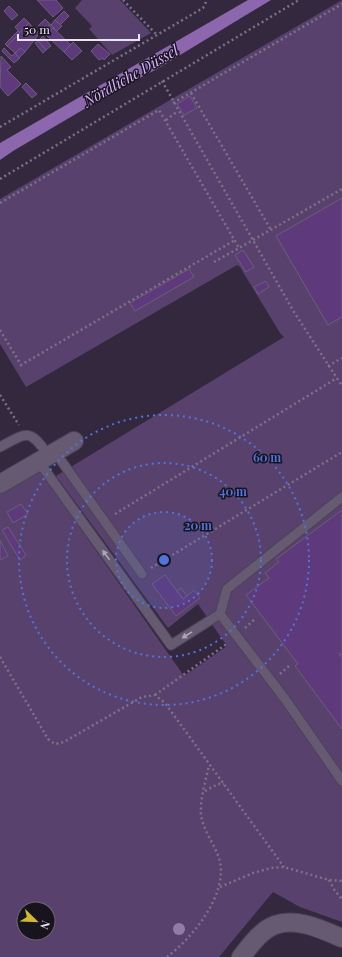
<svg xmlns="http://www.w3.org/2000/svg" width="342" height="957" viewBox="0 0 342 957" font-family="'Playfair Display',serif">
	<rect width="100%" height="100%" fill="#33283e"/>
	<g fill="#59416e" fill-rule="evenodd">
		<polygon points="82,0 120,0 151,33 112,55 89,29 92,26 75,8"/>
		<path d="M342 0V922L300 907 273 892 219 957H0V491L38 468 184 676 227 646 198 604 168 628 56 476 284 337 280 333 240 267 237 265 26 387 0 344V199ZM24 909H48V933H24Z"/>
	</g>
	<polygon fill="#8c67ae" points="248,0 271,0 157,69 120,88 13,151 0,160 0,143"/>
	<g fill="#5e3a7c" stroke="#6b5f77">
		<polygon points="37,0 56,0 63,8 53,17"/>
		<polygon points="9,6 18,15 12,20 4,11"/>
		<polygon points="64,11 69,16 60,25 55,20"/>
		<polygon points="24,18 29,23 20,33 15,27"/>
		<polygon points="45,19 50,24 43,32 38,26"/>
		<polygon points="55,20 62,26 56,32 51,25"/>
		<polygon points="29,23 39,34 25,52 21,48 15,53 7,46"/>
		<polygon points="50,24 55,29 53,28 46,35 43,32"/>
		<polygon points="53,28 71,45 64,52 46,35"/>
		<polygon points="18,31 20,33 7,46 5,44"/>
		<polygon points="43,36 51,46 46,50 38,41"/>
		<polygon points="38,41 46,50 43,53 35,43"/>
		<polygon points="73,42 82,51 72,60 64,52"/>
		<polygon points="98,44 110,54 104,60 103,58 99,60 91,51"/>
		<polygon points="4,48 12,56 15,53 20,58 14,63 2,51"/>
		<polygon points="21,48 25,52 19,58 15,53"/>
		<polygon points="1,56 11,67 7,70 21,84 8,96 0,87"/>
		<polygon points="26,83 37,94 32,98 22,87"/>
		<polygon points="190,96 197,108 184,115 177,104"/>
		<polygon points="342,198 342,317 328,325 276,236"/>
		<polygon points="243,250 254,267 246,272 235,255"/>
		<polygon points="189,269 194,277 135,311 130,303"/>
		<polygon points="266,281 269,287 258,294 254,287"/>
		<polygon points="21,504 28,514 13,523 7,512"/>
		<polygon points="342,510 342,655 339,653 342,658 342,729 295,666 298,664 246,595 269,578 265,573 279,562 276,559"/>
		<polygon points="8,527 26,555 20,560 2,530"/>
		<polygon points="0,540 8,556 0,560"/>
		<polygon points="165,575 183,599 194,590 200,598 176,616 152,584"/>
		<polygon points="181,588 187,596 183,599 177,591"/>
	</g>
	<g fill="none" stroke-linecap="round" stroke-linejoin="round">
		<defs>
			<g id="lane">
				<path d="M0 447C28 432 29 428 49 456"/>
				<polyline points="55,452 142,574"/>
				<polyline points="39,462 171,645 220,614 227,589 342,497"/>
				<polyline points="220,614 285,699 342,781"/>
			</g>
			<g id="street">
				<polyline points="0,484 74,441"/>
				<path d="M241 957C250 946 261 930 275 925 297 917 323 930 342 938"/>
			</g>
		</defs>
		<use href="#lane" stroke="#4d4355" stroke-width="11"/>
		<use href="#street" stroke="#4d4355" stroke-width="20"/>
		<g stroke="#7b7285" stroke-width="2.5" stroke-dasharray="2 3" stroke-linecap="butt">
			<polyline points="123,0 157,35"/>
			<polyline points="162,81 294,312 342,386"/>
			<polyline points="191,93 271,230"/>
			<polyline points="173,103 342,4"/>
			<polyline points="166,120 178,111"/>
			<polyline points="0,127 203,8 207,0"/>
			<polyline points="0,179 299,0"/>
			<polyline points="0,203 159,110 239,248 342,189"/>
			<polyline points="214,262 239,248"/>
			<polyline points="0,330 21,365 235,240"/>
			<polyline points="328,366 342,358"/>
			<polyline points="0,395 19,425"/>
			<polyline points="115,514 337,378"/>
			<polyline points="151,568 342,452"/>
			<polyline points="245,628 256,618"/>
			<polyline points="0,657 48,739 55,744 64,742 142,697 155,695 165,703 284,867"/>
			<polyline points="280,674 290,665"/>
			<polyline points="155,695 228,643"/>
			<polyline points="205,791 218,784 224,784"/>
			<polyline points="329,880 335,891 342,899"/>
			<polyline points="220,887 253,873 271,868 284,867 329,880 342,881"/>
			<path d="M167 957C192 938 227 896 220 862 216 845 203 832 201 814 200 798 206 780 209 765"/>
		</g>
		<use href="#lane" stroke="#665a72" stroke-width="9"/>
		<use href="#street" stroke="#665a72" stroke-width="18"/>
	</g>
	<circle fill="#927ca6" cx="179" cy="929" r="6"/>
	<defs><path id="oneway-solid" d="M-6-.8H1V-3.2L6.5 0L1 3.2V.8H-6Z"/></defs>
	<g fill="#afa5b8">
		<use href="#oneway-solid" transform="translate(106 555) rotate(-126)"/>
		<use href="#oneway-solid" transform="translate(187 635) rotate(148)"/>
	</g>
	<circle cx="164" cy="560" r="48" fill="#5073de" fill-opacity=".12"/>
	<g fill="none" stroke="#5073de" stroke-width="2" stroke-dasharray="2 4">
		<circle cx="164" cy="560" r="48"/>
		<circle cx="164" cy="560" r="97"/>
		<circle cx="164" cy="560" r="145"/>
	</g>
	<g text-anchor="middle" stroke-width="3" stroke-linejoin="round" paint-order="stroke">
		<g font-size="15" font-style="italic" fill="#d8b0fe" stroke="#18141d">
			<text transform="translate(131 76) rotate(-30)" y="5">Nördliche Düssel</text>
		</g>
	</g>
	<circle cx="164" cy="560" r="6" fill="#5073de" stroke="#18141d" stroke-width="2"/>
	<g font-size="12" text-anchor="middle" font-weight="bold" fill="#5073de" stroke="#18141d" stroke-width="3" stroke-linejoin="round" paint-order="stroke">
		<text x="267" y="462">60 m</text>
		<text x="233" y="496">40 m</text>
		<text x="198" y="530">20 m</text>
	</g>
	<g transform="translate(36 921) rotate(113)"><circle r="19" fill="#18141d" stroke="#6c6772"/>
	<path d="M0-3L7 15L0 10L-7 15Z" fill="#d1b736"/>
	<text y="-6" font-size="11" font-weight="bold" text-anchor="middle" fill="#eae3f1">N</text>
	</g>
	<path d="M18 34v6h121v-6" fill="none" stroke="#eae3f1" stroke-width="2"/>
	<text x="24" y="34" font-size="12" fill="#eae3f1" stroke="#18141d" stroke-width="3" paint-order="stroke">50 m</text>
</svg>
